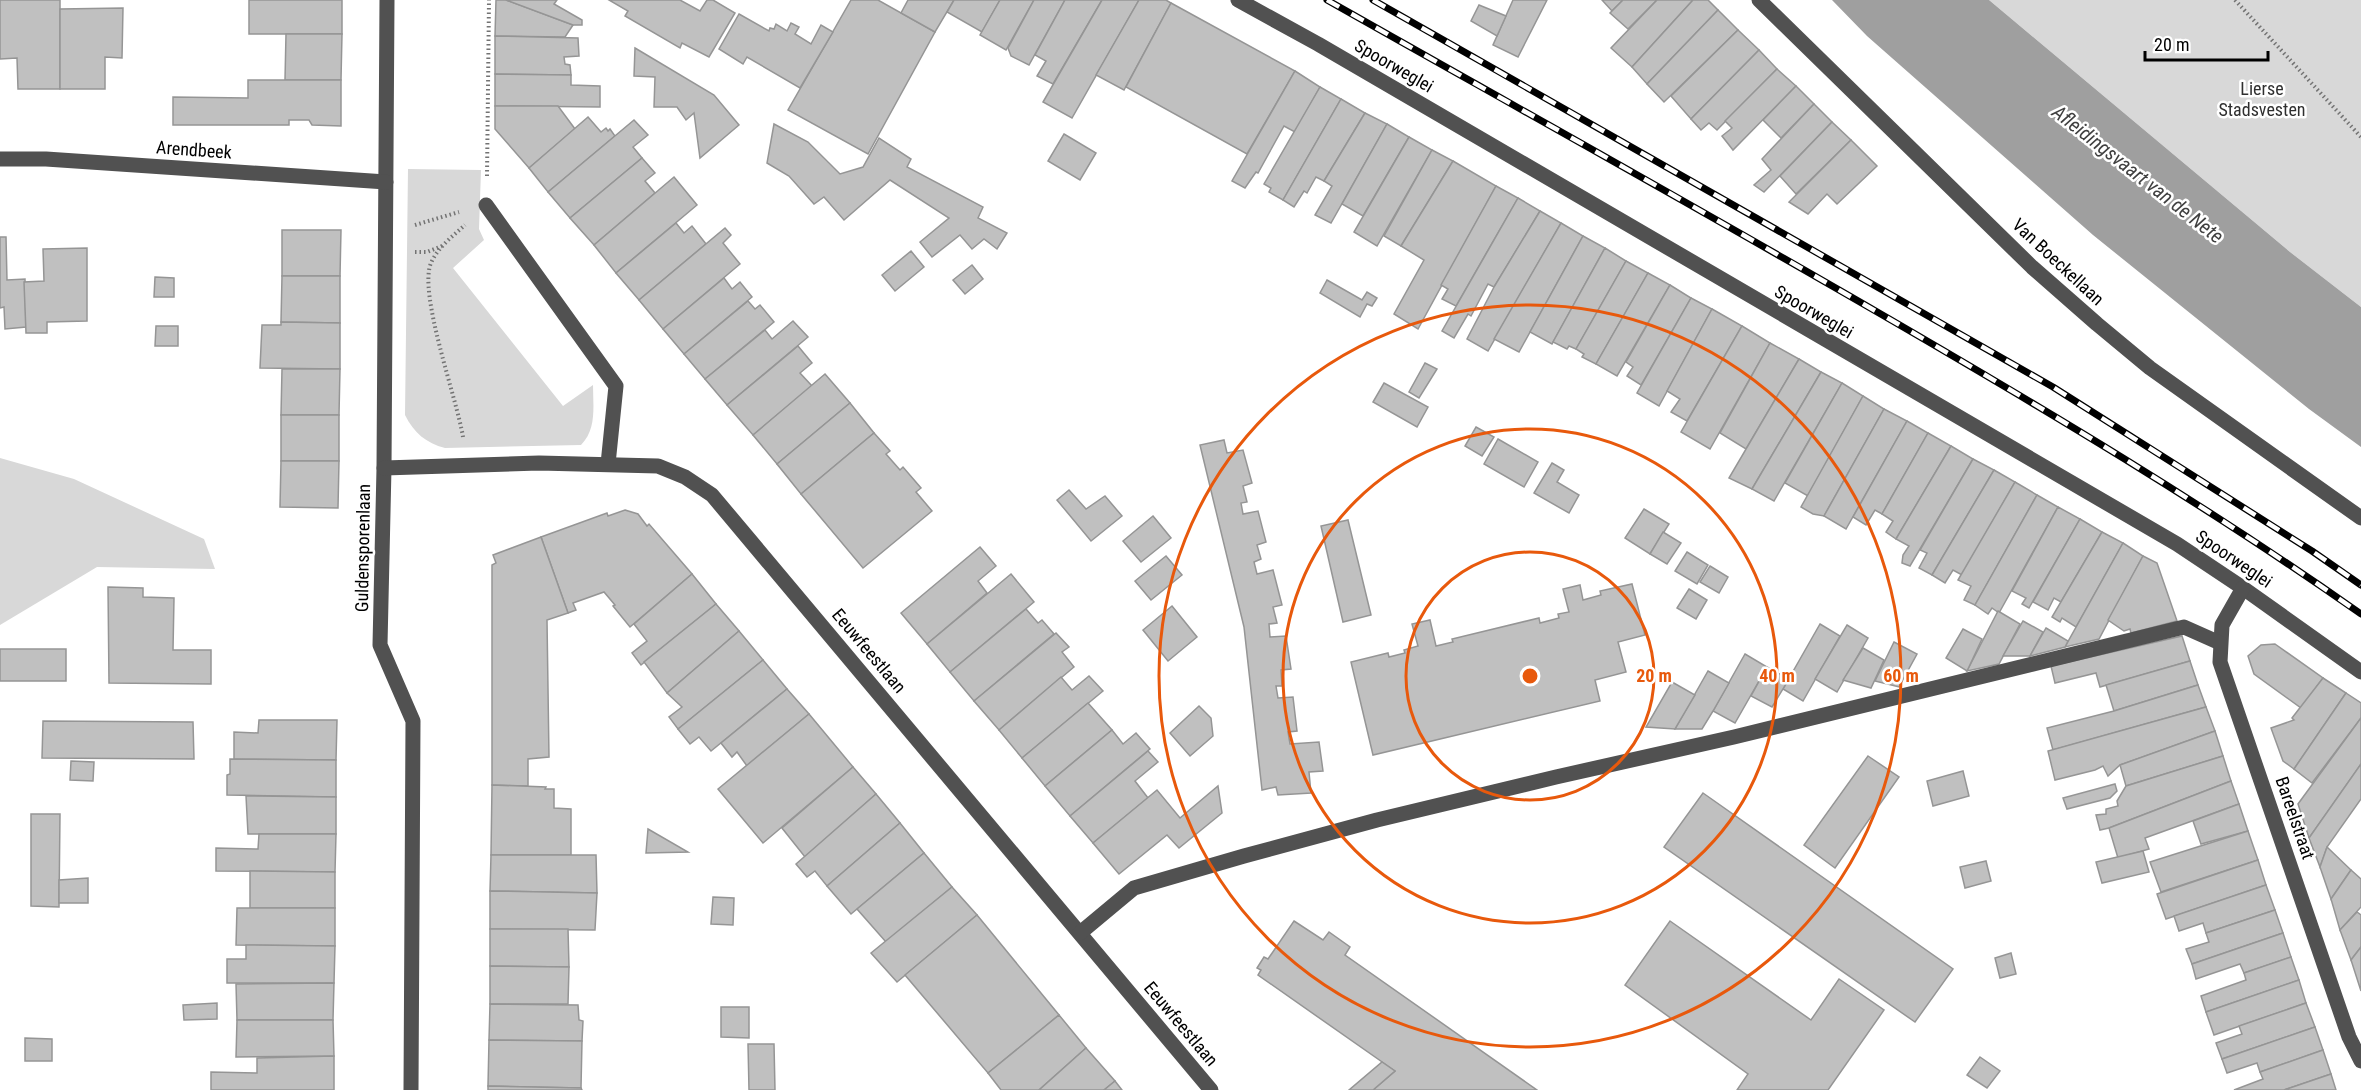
<svg xmlns="http://www.w3.org/2000/svg" width="2361" height="1090" viewBox="0 0 2361 1090" font-family="'Roboto Condensed',sans-serif">
	<rect width="100%" height="100%" fill="#fff"/>
	<g fill="#d8d8d8">
		<polygon points="1989,0 2361,0 2361,307 2290,252"/>
		<path d="M408 169 481 170 479 229 484 240 453 268 563 406 593 385C593 406 597 429 581 445L445 448C426 443 414 433 405 415Z"/>
		<polygon points="0,458 74,479 204,539 215,569 97,567 0,625"/>
	</g>
	<polygon fill="#9f9f9f" points="1832,0 1989,0 2290,252 2361,307 2361,447 2309,409 2093,235 1867,36"/>
	<g fill="#c0c0c0" stroke="#959595" stroke-width="1.5">
		<polygon points="0,0 60,0 60,89 18,89 17,58 0,59"/>
		<rect x="249" y="0" width="93" height="34"/>
		<polygon points="496,0 506,0 573,25 565,37 495,36"/>
		<polygon points="506,0 557,0 554,4 582,20 582,25 573,25"/>
		<polygon points="609,0 680,0 700,11 707,0 713,0 735,13 709,57 682,43 680,48 625,16 628,11"/>
		<polygon points="851,0 878,0 935,32 868,154 788,110"/>
		<polygon points="908,0 954,0 935,32 901,13"/>
		<polygon points="954,0 1000,0 982,32 947,12"/>
		<polygon points="1000,0 1034,0 1006,50 980,35"/>
		<polygon points="1034,0 1065,0 1029,65 1011,56 1008,48"/>
		<polygon points="1065,0 1102,0 1053,84 1037,76 1046,61 1035,55"/>
		<polygon points="1102,0 1139,0 1072,118 1043,102"/>
		<polygon points="1139,0 1166,0 1171,3 1124,90 1096,75"/>
		<polygon points="1513,0 1547,0 1518,57 1493,45"/>
		<polygon points="1602,0 1623,0 1612,11"/>
		<polygon points="1623,0 1657,0 1628,29 1610,13"/>
		<polygon points="1657,0 1693,0 1632,67 1611,48"/>
		<polygon points="1693,0 1708,0 1718,10 1647,84 1632,67"/>
		<polygon points="1171,3 1295,71 1247,154 1126,87"/>
		<polygon points="1479,5 1506,16 1497,36 1471,21"/>
		<polygon points="123,8 122,58 105,57 105,89 60,89 60,9"/>
		<polygon points="1718,10 1738,30 1664,102 1647,84"/>
		<polygon points="739,14 769,31 770,28 774,29 776,24 787,31 791,23 799,27 795,34 811,44 821,25 833,32 800,88 747,57 743,64 719,49"/>
		<polygon points="1738,30 1759,50 1691,119 1671,96"/>
		<polygon points="286,34 342,34 341,80 285,80"/>
		<polygon points="495,36 578,38 579,56 564,57 565,64 570,65 571,75 495,74"/>
		<polygon points="635,48 714,95 739,125 700,158 694,113 686,120 677,107 654,107 655,77 634,76"/>
		<polygon points="1759,50 1777,69 1717,130 1709,123 1701,130 1691,119"/>
		<polygon points="1777,69 1796,86 1733,150 1722,136 1732,128 1725,121"/>
		<polygon points="1295,71 1320,87 1295,132 1284,126 1258,173 1256,172 1245,188 1232,181"/>
		<polygon points="495,74 571,75 571,85 600,86 600,107 495,106"/>
		<polygon points="248,80 341,80 341,126 312,125 309,120 289,120 289,125 173,125 173,97 248,98"/>
		<polygon points="1796,86 1814,104 1781,138 1763,120"/>
		<polygon points="1320,87 1341,99 1283,200 1269,192 1271,188 1264,184"/>
		<polygon points="1341,99 1365,113 1324,181 1316,177 1307,193 1304,191 1294,207 1283,200"/>
		<polygon points="1814,104 1832,122 1764,192 1754,185 1771,170 1762,159"/>
		<polygon points="495,106 558,106 575,129 529,168 495,129"/>
		<polygon points="1365,113 1387,124 1331,223 1315,215 1332,186 1324,181"/>
		<polygon points="588,117 601,132 606,128 608,131 610,129 615,136 548,192 529,168"/>
		<polygon points="634,120 648,135 633,147 642,158 570,218 548,192"/>
		<polygon points="1832,122 1851,140 1796,194 1780,176"/>
		<polygon points="774,124 808,142 840,174 863,167 879,138 911,159 907,167 983,207 978,218 1007,233 997,249 984,239 972,249 960,235 932,257 920,242 949,218 890,180 844,220 824,197 814,204 789,176 767,163"/>
		<polygon points="1387,124 1409,137 1363,216 1342,204"/>
		<polygon points="1064,134 1096,153 1080,180 1048,161"/>
		<polygon points="1409,137 1432,150 1377,246 1354,232"/>
		<polygon points="1851,140 1877,166 1837,204 1827,194 1808,214 1789,202"/>
		<polygon points="1432,150 1453,161 1401,246 1384,236"/>
		<polygon points="642,158 655,173 645,181 655,193 594,245 570,218"/>
		<polygon points="1453,161 1496,186 1418,329 1394,314 1424,260 1401,246"/>
		<polygon points="674,177 697,205 616,273 594,245"/>
		<polygon points="1496,186 1518,198 1456,306 1442,299 1448,289 1441,285"/>
		<polygon points="1518,198 1540,211 1494,287 1488,284 1471,316 1468,314 1454,338 1442,331"/>
		<polygon points="1540,211 1561,223 1488,351 1467,339 1494,287"/>
		<polygon points="676,223 684,233 692,226 706,244 639,300 616,273"/>
		<polygon points="1561,223 1583,236 1519,352 1494,339"/>
		<polygon points="725,228 731,235 723,243 740,264 663,329 639,300"/>
		<polygon points="282,230 341,230 340,276 282,276"/>
		<polygon points="1583,236 1605,248 1552,344 1530,332"/>
		<polygon points="0,237 6,237 7,280 25,279 26,327 5,329 4,307 0,308"/>
		<polygon points="87,248 87,321 47,322 47,333 26,333 24,282 44,281 43,249"/>
		<polygon points="1605,248 1626,261 1576,349 1569,346 1567,349 1553,342"/>
		<polygon points="911,251 924,267 895,291 882,275"/>
		<polygon points="1626,261 1648,273 1596,364 1582,357 1584,354 1576,349"/>
		<polygon points="972,265 983,279 965,294 953,280"/>
		<polygon points="1648,273 1670,285 1617,376 1596,364"/>
		<polygon points="282,276 340,276 340,323 281,322"/>
		<polygon points="155,277 174,278 174,297 154,297"/>
		<polygon points="724,278 732,289 740,282 752,297 684,354 663,329"/>
		<polygon points="1327,280 1362,300 1367,292 1377,298 1372,306 1367,304 1360,317 1320,293"/>
		<polygon points="1670,285 1691,298 1641,385 1627,376 1633,367 1626,362"/>
		<polygon points="1691,298 1712,309 1659,406 1637,393"/>
		<polygon points="748,301 755,309 760,305 774,322 705,379 684,354"/>
		<polygon points="1712,309 1742,326 1687,421 1671,412 1680,399 1667,391"/>
		<polygon points="793,321 808,337 727,405 705,379 765,330 772,339"/>
		<polygon points="281,322 340,323 340,369 260,368 262,325 281,325"/>
		<polygon points="156,326 178,326 178,346 155,346"/>
		<polygon points="1742,326 1770,343 1710,449 1681,432"/>
		<polygon points="1770,343 1799,359 1746,449 1720,433"/>
		<polygon points="798,346 812,363 800,373 812,386 753,435 727,405"/>
		<polygon points="1799,359 1821,372 1752,489 1729,478"/>
		<polygon points="1425,363 1437,369 1419,398 1409,392"/>
		<polygon points="282,369 340,369 339,415 281,415"/>
		<polygon points="1821,372 1842,383 1774,501 1752,489"/>
		<polygon points="825,374 850,403 777,464 753,435"/>
		<polygon points="1384,383 1428,407 1417,427 1373,402"/>
		<polygon points="1842,383 1863,396 1808,496 1785,483"/>
		<polygon points="1863,396 1884,409 1824,516 1813,514 1801,507"/>
		<polygon points="850,403 874,433 801,494 777,464"/>
		<polygon points="1884,409 1907,421 1846,529 1824,516"/>
		<rect x="281" y="415" width="58" height="46"/>
		<polygon points="1907,421 1928,433 1882,514 1875,510 1866,525 1853,517"/>
		<polygon points="1476,427 1494,437 1482,456 1465,446"/>
		<polygon points="874,433 890,451 886,454 900,470 903,467 921,488 916,492 932,511 863,568 801,494"/>
		<polygon points="1928,433 1951,446 1896,539 1886,532 1893,521 1882,514"/>
		<polygon points="1498,439 1538,462 1524,487 1484,464"/>
		<polygon points="1224,440 1227,453 1243,450 1252,483 1243,486 1247,502 1241,503 1243,514 1258,511 1266,542 1257,545 1261,559 1254,562 1257,574 1273,570 1282,605 1273,607 1277,623 1269,624 1270,637 1286,636 1291,669 1281,670 1282,686 1276,686 1278,698 1293,697 1297,731 1288,732 1290,744 1319,742 1323,771 1309,772 1311,793 1278,795 1276,787 1262,790 1244,627 1200,445"/>
		<polygon points="1951,446 1973,459 1910,566 1902,563 1903,555 1909,546 1896,539"/>
		<polygon points="1973,459 1994,470 1932,575 1919,568 1927,553 1920,550"/>
		<polygon points="281,461 339,461 338,508 280,507"/>
		<polygon points="1552,463 1564,470 1557,482 1579,495 1569,513 1534,493"/>
		<polygon points="1994,470 2015,482 1962,575 1953,570 1945,583 1932,575"/>
		<polygon points="2015,482 2037,495 1975,605 1964,600 1971,586 1958,580"/>
		<polygon points="1069,490 1086,509 1105,496 1122,516 1091,541 1057,500"/>
		<polygon points="2037,495 2058,507 1999,613 1992,608 1988,614 1975,605"/>
		<polygon points="2058,507 2080,519 2029,608 2022,604 2026,598 2012,591"/>
		<polygon points="1644,509 1669,524 1650,554 1625,538"/>
		<polygon points="625,510 638,514 647,526 649,524 692,574 630,627 613,606 615,605 604,592 573,603 576,610 568,613 541,537 607,513 608,516"/>
		<polygon points="1153,516 1171,538 1141,562 1123,541"/>
		<polygon points="2080,519 2102,532 2061,602 2054,598 2048,610 2033,602"/>
		<polygon points="1348,520 1371,615 1343,622 1321,526"/>
		<polygon points="1663,532 1681,543 1667,564 1650,554"/>
		<polygon points="2102,532 2123,543 2076,627 2062,618 2060,622 2052,617"/>
		<polygon points="541,537 568,613 547,620 549,757 528,759 528,786 492,785 492,565 496,563 493,555"/>
		<polygon points="2123,543 2143,556 2099,639 2065,647"/>
		<polygon points="980,547 996,566 978,581 987,593 927,644 901,613"/>
		<polygon points="1687,552 1708,565 1697,584 1675,571"/>
		<polygon points="1166,556 1182,575 1151,600 1135,581"/>
		<polygon points="2143,556 2157,563 2177,621 2131,633 2130,629 2124,631 2108,620"/>
		<polygon points="1710,566 1728,577 1719,593 1700,582"/>
		<polygon points="692,574 716,604 641,665 632,653 647,641 634,624"/>
		<polygon points="1011,574 1034,602 950,672 927,644"/>
		<polygon points="1632,584 1645,635 1618,642 1626,672 1595,680 1600,701 1373,755 1351,662 1388,653 1389,657 1405,653 1404,650 1418,646 1412,624 1430,620 1436,646 1453,642 1452,639 1539,618 1540,623 1559,618 1558,614 1569,612 1563,589 1580,585 1583,600 1601,595 1600,591"/>
		<polygon points="108,587 143,588 143,597 174,598 173,650 211,650 211,684 109,683"/>
		<polygon points="1689,589 1707,600 1696,619 1677,608"/>
		<polygon points="716,604 739,631 667,693 644,662"/>
		<polygon points="1172,606 1197,637 1168,661 1143,630"/>
		<polygon points="1026,609 1038,623 1042,620 1054,634 974,701 950,672"/>
		<polygon points="1998,611 2020,624 1999,664 1967,671"/>
		<polygon points="2023,621 2043,632 2030,656 2003,656"/>
		<polygon points="1820,624 1840,636 1803,701 1783,689"/>
		<polygon points="1847,625 1868,638 1837,692 1815,679"/>
		<polygon points="2046,628 2068,641 2065,647 2030,656"/>
		<polygon points="1963,629 1982,639 1967,671 1946,658"/>
		<polygon points="739,631 763,660 678,729 669,717 682,707 667,693"/>
		<polygon points="1056,633 1069,647 1062,652 1074,667 999,730 974,701"/>
		<polygon points="2182,636 2190,661 2100,687 2096,673 2055,683 2051,666"/>
		<polygon points="1894,642 1917,654 1899,687 1875,681"/>
		<polygon points="2275,644 2323,678 2301,708 2254,674 2248,656 2261,645"/>
		<polygon points="1863,648 1884,660 1871,688 1843,680"/>
		<rect x="0" y="649" width="66" height="32"/>
		<polygon points="1745,654 1767,667 1735,723 1713,711"/>
		<polygon points="763,660 787,689 711,751 699,737 690,744 678,729"/>
		<polygon points="2190,661 2198,685 2114,711 2106,685"/>
		<polygon points="1767,667 1789,679 1772,707 1751,696"/>
		<polygon points="1708,671 1729,683 1713,711 1702,729 1675,729"/>
		<polygon points="1089,676 1103,691 1022,758 999,730 1061,677 1072,690"/>
		<polygon points="2323,678 2346,693 2294,769 2283,761 2271,728 2294,720 2292,718"/>
		<polygon points="1672,682 1695,695 1675,729 1646,727"/>
		<polygon points="2198,685 2206,707 2053,750 2047,728 2114,711"/>
		<polygon points="787,689 809,714 747,766 737,752 732,757 721,743"/>
		<polygon points="2346,693 2361,703 2361,718 2312,783 2294,769"/>
		<polygon points="1088,703 1112,730 1045,786 1022,758"/>
		<polygon points="1199,706 1211,718 1213,736 1190,756 1170,733"/>
		<polygon points="2206,707 2215,731 2120,765 2108,776 2103,766 2095,770 2055,780 2048,751"/>
		<polygon points="809,714 853,767 763,843 718,789"/>
		<polygon points="2361,718 2361,764 2309,838 2298,804"/>
		<polygon points="259,720 337,720 336,760 234,759 234,732 258,733"/>
		<polygon points="43,721 193,722 194,759 42,758"/>
		<polygon points="1112,730 1123,744 1136,733 1150,749 1070,816 1045,786"/>
		<polygon points="2215,731 2223,756 2126,786 2120,765"/>
		<polygon points="1148,751 1158,762 1135,781 1148,798 1093,843 1070,816"/>
		<polygon points="1868,756 1899,777 1835,868 1804,845"/>
		<polygon points="2223,756 2231,781 2109,828 2100,830 2096,815 2106,814 2106,809 2118,806 2117,801 2126,786"/>
		<polygon points="230,759 336,760 336,797 227,795 227,775 230,774"/>
		<polygon points="71,761 94,762 93,781 70,780"/>
		<polygon points="2361,764 2361,799 2327,847 2320,867 2309,838"/>
		<polygon points="853,767 876,794 805,857 782,828"/>
		<polygon points="1963,771 1969,796 1933,806 1927,781"/>
		<polygon points="2231,781 2239,804 2145,838 2149,849 2118,858 2109,828"/>
		<polygon points="2115,784 2117,791 2110,798 2067,809 2063,798"/>
		<polygon points="492,785 546,787 545,789 554,789 554,808 571,809 571,855 491,855"/>
		<polygon points="1218,786 1222,813 1179,848 1167,835 1119,874 1093,843 1157,790 1180,818"/>
		<polygon points="1703,793 1953,969 1915,1022 1664,847"/>
		<polygon points="876,794 900,823 827,886 815,871 807,877 796,864"/>
		<polygon points="246,796 336,797 336,834 248,834"/>
		<polygon points="2239,804 2248,831 2201,844 2193,821"/>
		<polygon points="31,814 60,814 59,907 31,906"/>
		<polygon points="900,823 924,853 851,914 827,886"/>
		<polygon points="648,829 688,852 646,853"/>
		<polygon points="2248,831 2258,860 2161,892 2150,862"/>
		<polygon points="259,834 336,834 335,872 216,871 216,848 258,849"/>
		<polygon points="2327,847 2351,870 2331,899 2320,867"/>
		<polygon points="2143,851 2149,872 2102,883 2096,862"/>
		<polygon points="924,853 952,887 886,942 857,909"/>
		<polygon points="491,855 596,855 597,893 490,891"/>
		<polygon points="2258,860 2266,885 2166,919 2157,894"/>
		<polygon points="1986,861 1991,881 1965,888 1960,867"/>
		<polygon points="2351,870 2361,879 2361,907 2340,930 2331,899"/>
		<polygon points="250,871 335,872 335,908 250,908"/>
		<polygon points="88,878 88,903 59,903 59,880"/>
		<polygon points="2266,885 2275,910 2206,933 2203,923 2179,931 2174,916"/>
		<polygon points="952,887 977,915 897,982 871,953"/>
		<polygon points="490,891 597,893 595,930 490,929"/>
		<polygon points="713,897 734,898 733,925 711,924"/>
		<polygon points="237,908 335,908 335,946 236,945"/>
		<polygon points="2275,910 2283,933 2192,964 2186,949 2209,942 2206,933"/>
		<polygon points="2357,912 2361,915 2361,947 2351,960 2340,930"/>
		<polygon points="977,915 1059,1015 988,1073 905,975"/>
		<polygon points="1294,921 1323,940 1329,932 1350,947 1345,955 1537,1090 1373,1090 1395,1071 1258,975 1261,970 1257,968 1264,957 1268,959"/>
		<polygon points="1670,921 1811,1020 1839,979 1884,1010 1828,1090 1737,1090 1748,1074 1625,985"/>
		<polygon points="490,929 568,929 569,967 490,966"/>
		<polygon points="2283,933 2291,957 2244,973 2240,964 2196,979 2192,964"/>
		<polygon points="246,945 335,946 334,983 227,983 227,959 246,959"/>
		<polygon points="2361,947 2361,991 2351,960"/>
		<polygon points="2011,953 2016,974 2000,978 1995,958"/>
		<polygon points="2291,957 2299,980 2206,1012 2201,996 2246,980 2244,973"/>
		<polygon points="490,966 569,967 568,1004 490,1004"/>
		<polygon points="2299,980 2306,1003 2214,1035 2206,1012"/>
		<polygon points="334,983 333,1020 237,1020 236,984"/>
		<polygon points="217,1003 217,1019 184,1020 183,1005"/>
		<polygon points="2306,1003 2315,1027 2222,1059 2216,1043 2242,1034 2239,1026"/>
		<polygon points="490,1004 578,1005 579,1020 583,1021 582,1041 489,1040"/>
		<polygon points="721,1007 749,1007 749,1038 721,1037"/>
		<polygon points="1059,1015 1086,1048 1039,1090 1001,1090 988,1073"/>
		<polygon points="237,1020 333,1020 334,1056 236,1057"/>
		<polygon points="2315,1027 2323,1050 2260,1072 2257,1063 2227,1073 2222,1059"/>
		<polygon points="25,1038 52,1039 52,1061 25,1061"/>
		<polygon points="489,1040 582,1041 581,1088 488,1086"/>
		<polygon points="748,1044 774,1044 775,1090 749,1090"/>
		<polygon points="1086,1048 1115,1081 1104,1090 1039,1090"/>
		<polygon points="2323,1050 2331,1074 2284,1090 2234,1090 2263,1079 2260,1072"/>
		<polygon points="334,1056 334,1090 211,1090 211,1072 257,1073 257,1058"/>
		<polygon points="1980,1057 2000,1071 1987,1088 1967,1075"/>
		<polygon points="1382,1062 1395,1071 1373,1090 1349,1090"/>
		<polygon points="2331,1074 2336,1090 2284,1090"/>
		<polygon points="1115,1081 1122,1090 1104,1090"/>
		<polygon points="488,1086 581,1088 582,1090 488,1090"/>
	</g>
	<g fill="none" stroke-linecap="round" stroke-linejoin="round">
		<g stroke="#737373" stroke-width="4" stroke-dasharray="1.5 3" stroke-linecap="butt">
			<polyline points="2235,0 2361,137"/>
			<polyline points="487,176 489,0"/>
			<polyline points="415,225 459,212"/>
			<polyline points="415,252 427,252 442,246"/>
			<path d="M463 437C457 399 418 293 431 263 438 247 453 236 465 225"/>
		</g>
		<g stroke="#515151" stroke-width="15">
			<polyline points="387,0 384,468 380,645 413,721 411,1090"/>
			<polyline points="1238,0 1318,44 2177,544 2243,588 2361,672"/>
			<polyline points="1759,0 2032,267 2097,324 2150,368 2361,518"/>
			<polyline points="0,159 46,159 386,182"/>
			<polyline points="486,205 616,386 608,464"/>
			<polyline points="384,468 539,463 658,466 685,477 712,495 1211,1090"/>
			<polyline points="2243,588 2222,625 2220,662 2349,1037 2361,1061"/>
			<polyline points="1080,933 1134,888 1244,856 1377,820 1556,777 1734,737 2184,627 2220,643"/>
		</g>
		<defs>
			<g id="rail">
				<path d="M1327 0C1511 104 1696 207 1879 313 2043 408 2206 505 2361 614"/>
				<polyline points="1373,0 2053,387 2312,551 2361,585"/>
			</g>
		</defs>
		<use href="#rail" stroke="#000" stroke-width="7"/>
		<use href="#rail" stroke="#fff" stroke-width="4.5" stroke-dasharray="14" stroke-linecap="butt"/>
	</g>
	<g fill="none" stroke="#e8590c" stroke-width="3">
		<circle cx="1530" cy="676" r="124"/>
		<circle cx="1530" cy="676" r="247"/>
		<circle cx="1530" cy="676" r="371"/>
	</g>
	<g text-anchor="middle" stroke-width="5" stroke-linejoin="round" paint-order="stroke">
		<g font-size="18" fill="#000" stroke="#fff">
			<text transform="translate(1394 66) rotate(30)" y="6">Spoorweglei</text>
			<text transform="translate(194 150) rotate(4)" y="6">Arendbeek</text>
			<text transform="translate(2058 262) rotate(43)" y="6">Van Boeckellaan</text>
			<text transform="translate(1814 312) rotate(30)" y="6">Spoorweglei</text>
			<text transform="translate(363 548) rotate(-89)" y="6">Guldensporenlaan</text>
			<text transform="translate(2234 559) rotate(34)" y="6">Spoorweglei</text>
			<text transform="translate(869 651) rotate(50)" y="6">Eeuwfeestlaan</text>
			<text transform="translate(2295 818) rotate(71)" y="6">Bareelstraat</text>
			<text transform="translate(1181 1024) rotate(50)" y="6">Eeuwfeestlaan</text>
		</g>
		<g font-size="18" fill="#2f2f2f" stroke="#fff">
			<text x="2262" y="95">Lierse<tspan x="2262" dy="21">Stadsvesten</tspan></text>
		</g>
		<g font-size="20" font-style="italic" fill="#404040" stroke="#fff">
			<text transform="translate(2138 174) rotate(38)" y="7">Afleidingsvaart van de Nete</text>
		</g>
	</g>
	<circle cx="1530" cy="676" r="9" fill="#e8590c" stroke="#fff" stroke-width="3"/>
	<g font-size="18" text-anchor="middle" font-weight="bold" fill="#e8590c" stroke="#fff" stroke-width="5" stroke-linejoin="round" paint-order="stroke">
		<text x="1654" y="682">20 m</text>
		<text x="1777" y="682">40 m</text>
		<text x="1901" y="682">60 m</text>
	</g>
	<path d="M2145 51v9h123v-9" fill="none" stroke="#000000" stroke-width="3"/>
	<text x="2154" y="51" font-size="18" fill="#000000" stroke="#ffffff" stroke-width="4.5" paint-order="stroke">20 m</text>
</svg>
